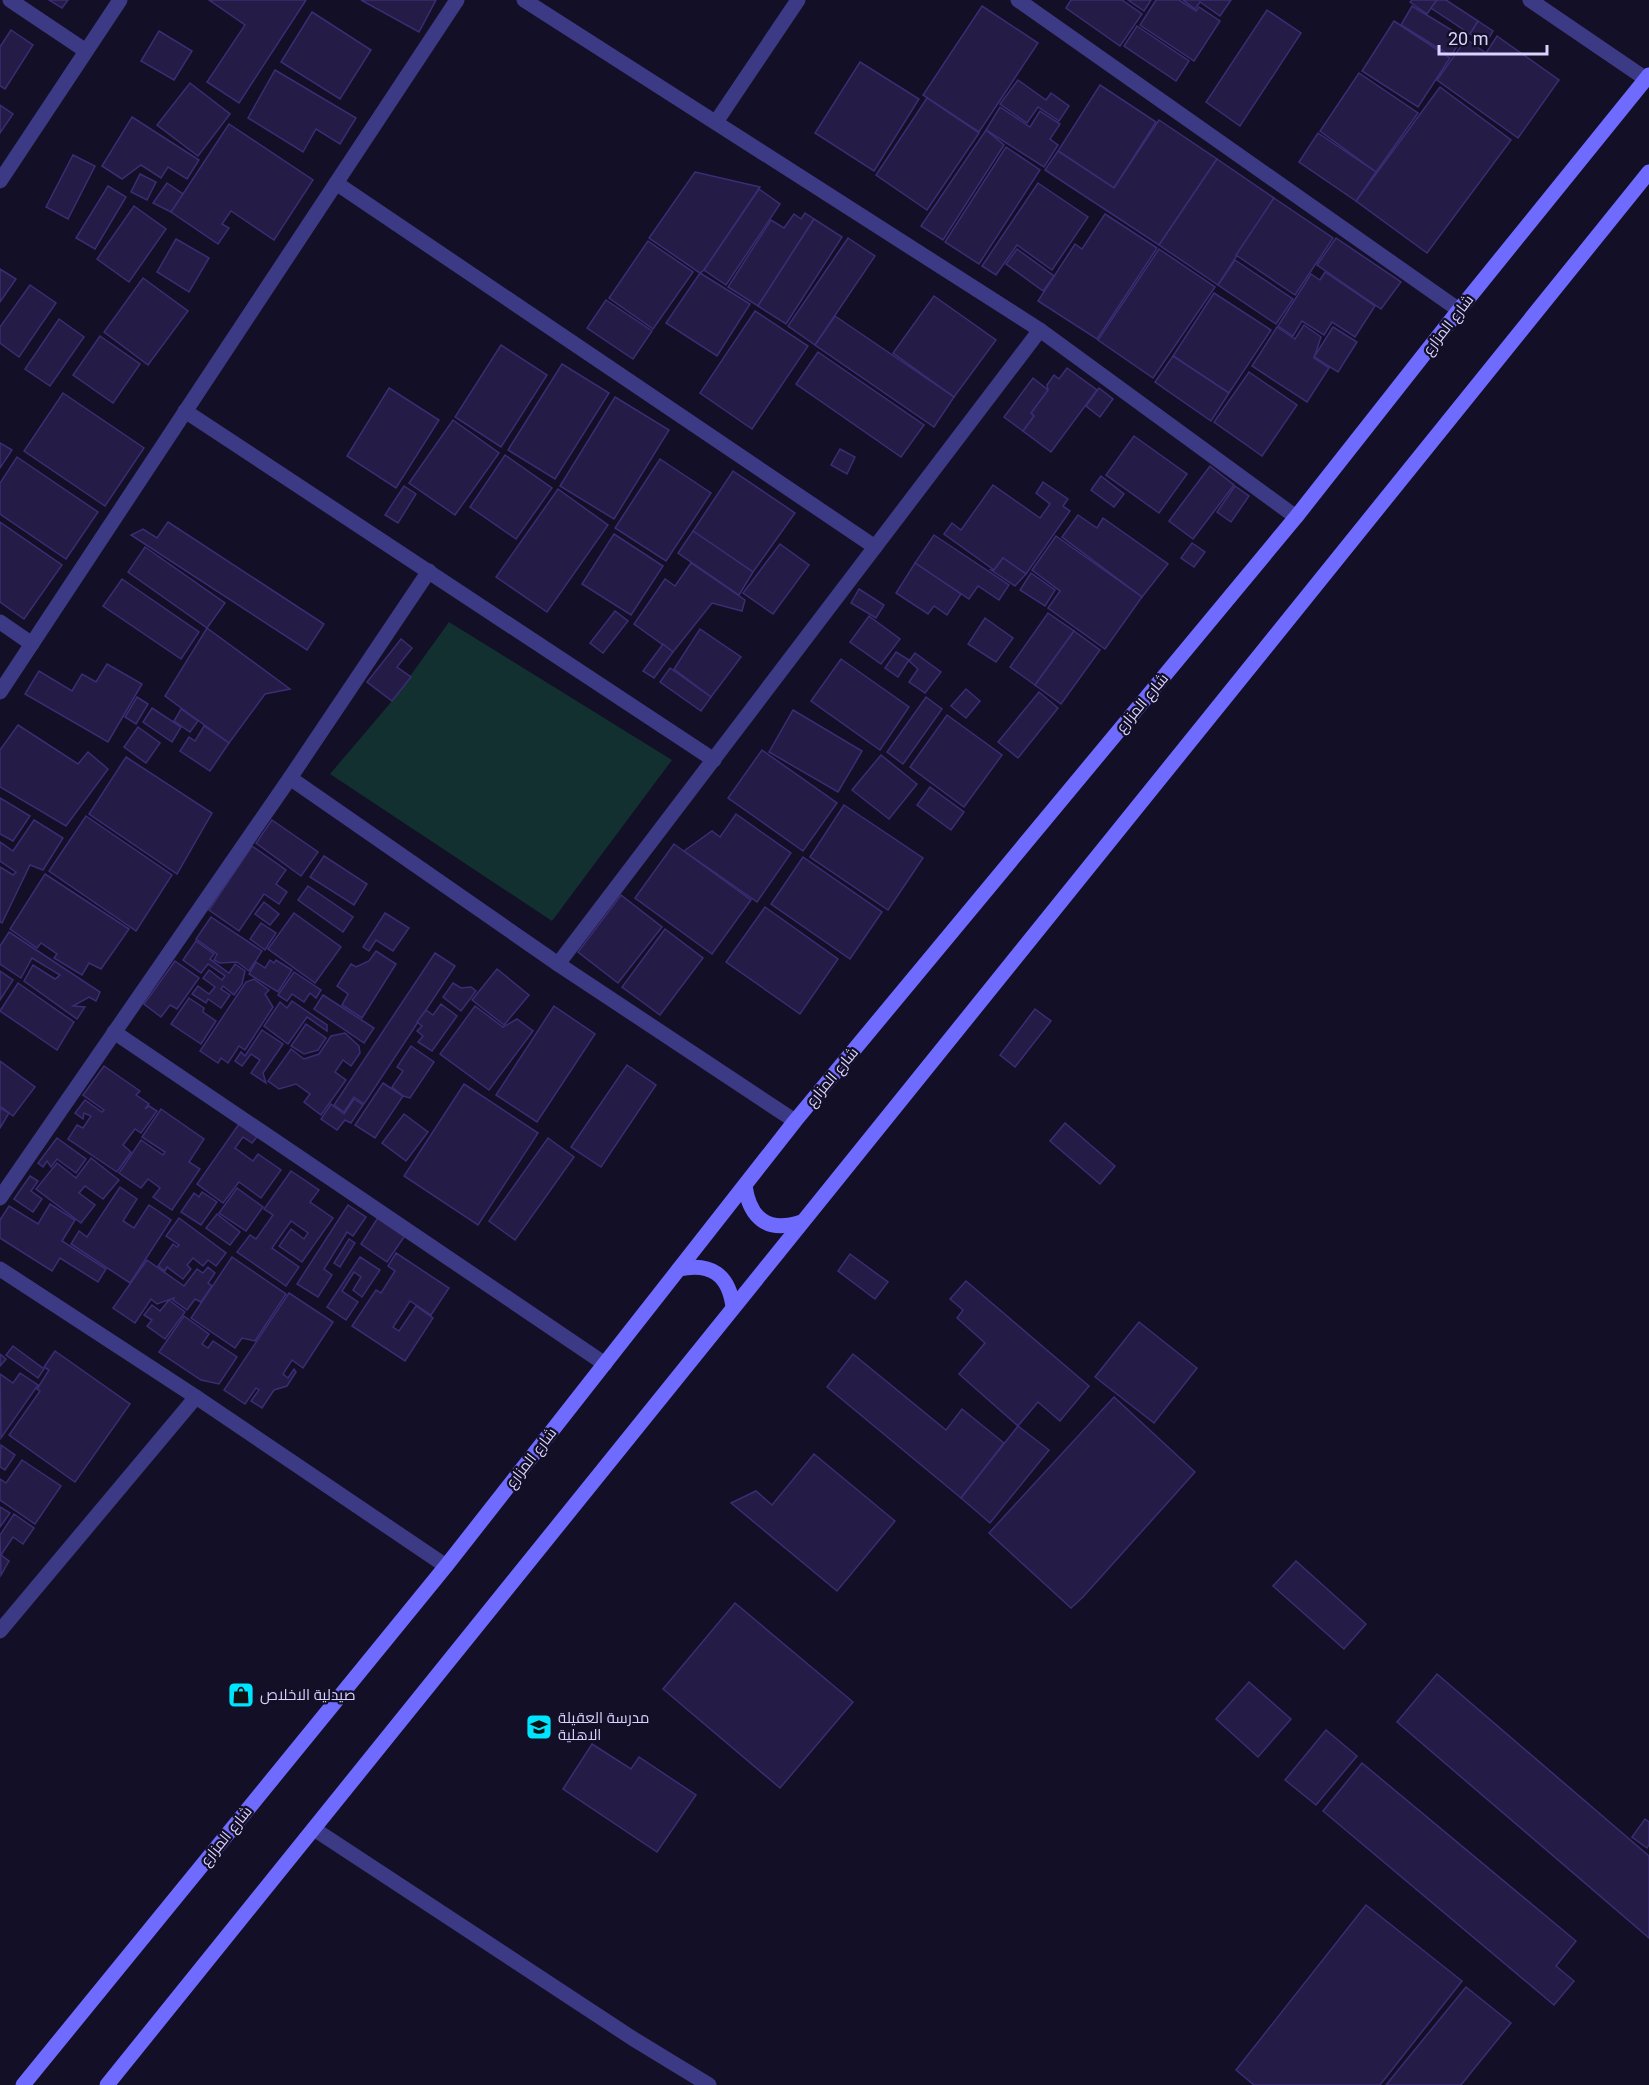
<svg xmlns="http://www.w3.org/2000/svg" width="1649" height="2085" viewBox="0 0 1649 2085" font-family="Roboto,Cairo,sans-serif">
	<rect width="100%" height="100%" fill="#130f26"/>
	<polygon fill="#12302f" points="449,622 672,760 552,921 330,774 392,701"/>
	<g fill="#241b47" stroke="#3b2d73" stroke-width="1.5">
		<polygon points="49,0 68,0 62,8"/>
		<polygon points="306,0 239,103 207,82 245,25 209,0"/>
		<polygon points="361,0 436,0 419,32"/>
		<polygon points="1071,0 1122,0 1142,14 1120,46 1066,8"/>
		<polygon points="1128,0 1151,0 1144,11"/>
		<polygon points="1156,0 1179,0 1196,11 1199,7 1220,21 1194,61 1140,25"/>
		<polygon points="1183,0 1231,0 1220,16 1200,2 1195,9"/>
		<polygon points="1412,0 1437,0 1427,14 1410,2"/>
		<polygon points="1437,0 1446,0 1478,21 1470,34 1431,8"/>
		<polygon points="982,6 1038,43 979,132 923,95"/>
		<polygon points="1412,6 1463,37 1451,56 1401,25"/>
		<polygon points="1267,10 1301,33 1240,126 1206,102"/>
		<polygon points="312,12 371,50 340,99 281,62"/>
		<polygon points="1394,21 1450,58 1418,107 1362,71"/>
		<polygon points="1478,21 1493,31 1486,43 1470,34"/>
		<polygon points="1137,26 1189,61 1176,81 1124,46"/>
		<polygon points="11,30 33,45 5,89 0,86 0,47"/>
		<polygon points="159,31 192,51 174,80 141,61"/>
		<polygon points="1497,36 1559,80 1518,138 1437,80 1466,39 1486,53"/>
		<polygon points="860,62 919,99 874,171 815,133"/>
		<polygon points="275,70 356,118 340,144 316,129 303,152 248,118"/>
		<polygon points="1359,73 1418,113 1376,172 1320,131"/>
		<polygon points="1018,80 1046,100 1051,93 1069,106 1059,121 1038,107 1027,123 1000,104"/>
		<polygon points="190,83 230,114 198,156 157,125"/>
		<polygon points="1100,85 1156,122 1114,188 1058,151"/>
		<polygon points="1440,87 1511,140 1427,253 1356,201"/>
		<polygon points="927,98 979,133 927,210 876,175"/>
		<polygon points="0,105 13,114 0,133"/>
		<polygon points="1000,107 1030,127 1040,111 1060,124 1050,139 1058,145 1044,167 986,130"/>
		<polygon points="132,117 199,160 187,179 168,167 161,178 141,165 122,179 102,166"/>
		<polygon points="1159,120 1217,159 1159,245 1045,170 1058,151 1114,188"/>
		<polygon points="229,124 313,180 274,240 231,211 222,224 229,228 218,244 171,212"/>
		<polygon points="986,130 1004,145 943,240 921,226"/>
		<polygon points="1318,133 1376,172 1356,201 1299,162"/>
		<polygon points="1006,147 1040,170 979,264 945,242"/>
		<polygon points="73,155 95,166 68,219 46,207"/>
		<polygon points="1217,159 1274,198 1218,285 1159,245"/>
		<polygon points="695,172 760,187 704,270 700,273 649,238"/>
		<polygon points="140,174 156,182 147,200 131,192"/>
		<polygon points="167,183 183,194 171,212 153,203"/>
		<polygon points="1038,183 1088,217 1052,270 1017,245 996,275 982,266"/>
		<polygon points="108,186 126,197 95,249 76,238"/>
		<polygon points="759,189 780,204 726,285 704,270"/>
		<polygon points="1274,198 1333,238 1295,295 1236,255"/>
		<polygon points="134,206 166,229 129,282 97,259"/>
		<polygon points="805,213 814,219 758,306 728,287 771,220 784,228 794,214 801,219"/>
		<polygon points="1105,214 1157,248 1097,339 1038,301 1075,244 1082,249"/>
		<polygon points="814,219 842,237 786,324 758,306"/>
		<polygon points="848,238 875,256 815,345 788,326"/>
		<polygon points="1336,238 1401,282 1381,309 1317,265"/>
		<polygon points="176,239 209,258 189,292 157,272"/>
		<polygon points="648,241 693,272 653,329 609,298"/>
		<polygon points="1017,249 1054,276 1043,291 1006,264"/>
		<polygon points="1159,249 1215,287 1153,378 1098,340"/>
		<polygon points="1235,260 1293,299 1276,324 1218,285"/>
		<polygon points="0,269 16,279 0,302"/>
		<polygon points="1325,272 1375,306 1355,337 1332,322 1324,335 1302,321 1293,336 1278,326 1311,274 1320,280"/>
		<polygon points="700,273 750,304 717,356 666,323"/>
		<polygon points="143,278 188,311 148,365 104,332"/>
		<polygon points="30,285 56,303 19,357 0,343 0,327"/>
		<polygon points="1214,293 1271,330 1229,393 1173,356"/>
		<polygon points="934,296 996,340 954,397 893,353"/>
		<polygon points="606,300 652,331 633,359 587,328"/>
		<polygon points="755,311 808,346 752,429 700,393"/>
		<polygon points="835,316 954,397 934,427 815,345"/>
		<polygon points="59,319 84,337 50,386 25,369"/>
		<polygon points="1304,325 1321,337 1314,358 1329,368 1307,402 1252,366 1277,327 1295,339"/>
		<polygon points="1333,327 1357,342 1338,372 1314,357"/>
		<polygon points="100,336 140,364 113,403 73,375"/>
		<polygon points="501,345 547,375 501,447 455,417"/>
		<polygon points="818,352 924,425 901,457 796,384"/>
		<polygon points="1173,356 1229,393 1211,421 1155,382"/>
		<polygon points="562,364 609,393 555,479 508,450"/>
		<polygon points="1067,368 1097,390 1051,452 1023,431 1034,416 1031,413 1048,390 1047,385 1054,375 1059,379"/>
		<polygon points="1249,372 1297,405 1262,456 1214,422"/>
		<polygon points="1033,378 1048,390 1031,413 1034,416 1023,431 1004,417"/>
		<polygon points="389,388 439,420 396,488 347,456"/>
		<polygon points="1099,388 1113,399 1100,417 1086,406"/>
		<polygon points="63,393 144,448 105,506 24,451"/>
		<polygon points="615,397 669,430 614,519 560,486"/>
		<polygon points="453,420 499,453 455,515 409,483"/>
		<polygon points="1134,436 1187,474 1159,513 1106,475"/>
		<polygon points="0,443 12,450 0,468"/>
		<polygon points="840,449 855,457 847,474 831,465"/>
		<polygon points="505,455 552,488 516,539 470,507"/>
		<polygon points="17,457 98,512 66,559 0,514 0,483"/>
		<polygon points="660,459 711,493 666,561 615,528"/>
		<polygon points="1210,466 1234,485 1193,539 1169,521"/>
		<polygon points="733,471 795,513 753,572 693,531"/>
		<polygon points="1101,476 1124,494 1114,507 1091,490"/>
		<polygon points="1043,482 1068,499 1063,506 1070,511 1026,574 1003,558 994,570 944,534 952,523 961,530 993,485 1040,518 1050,504 1036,493"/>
		<polygon points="404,486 416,494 398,523 385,515"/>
		<polygon points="1235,486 1249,496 1231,522 1217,512"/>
		<polygon points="558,489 608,525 547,612 496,577"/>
		<polygon points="1078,515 1097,528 1103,518 1168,564 1142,597 1062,537"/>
		<polygon points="0,522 62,565 24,619 0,602"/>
		<polygon points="168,522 324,624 307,650 131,535 143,529 157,538"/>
		<polygon points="693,531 753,572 739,595 678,553"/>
		<polygon points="614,534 663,566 631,615 582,584"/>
		<polygon points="934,535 1009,585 999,600 978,586 969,599 915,563"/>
		<polygon points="1056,536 1142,597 1105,649 1048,608 1060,591 1032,570"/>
		<polygon points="1192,543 1205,552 1194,567 1181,558"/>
		<polygon points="780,544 809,565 773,614 743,593"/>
		<polygon points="145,547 225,603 207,628 128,572"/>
		<polygon points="1003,558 1026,574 1015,586 991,570 994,570"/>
		<polygon points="691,563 745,600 742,611 712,603 673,652 634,624 665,579 675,586"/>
		<polygon points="915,563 961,594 947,615 934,606 928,614 896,593"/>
		<polygon points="1031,573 1055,590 1045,606 1020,590"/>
		<polygon points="122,579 199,632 181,659 103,606"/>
		<polygon points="859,589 884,605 876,618 851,603"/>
		<polygon points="615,611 628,621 603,653 590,643"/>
		<polygon points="1048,613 1074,631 1035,685 1010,667"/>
		<polygon points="869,616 900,639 881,664 850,642"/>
		<polygon points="985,618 1013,638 996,662 968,644"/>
		<polygon points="207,628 290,689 265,694 229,743 165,696"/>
		<polygon points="700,629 741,657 711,697 674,669"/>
		<polygon points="1074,631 1100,650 1061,704 1035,685"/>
		<polygon points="401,639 412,648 397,667 411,677 392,701 367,682"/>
		<polygon points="663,644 673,652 654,678 643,671"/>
		<polygon points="896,652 909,660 898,677 885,668"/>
		<polygon points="915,653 941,672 925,693 909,682 918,669 909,661"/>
		<polygon points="841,659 909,707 880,750 811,701"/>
		<polygon points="107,664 142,684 108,742 25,694 39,671 72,691 82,674 96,682"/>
		<polygon points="670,668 711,697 701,711 660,682"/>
		<polygon points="966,689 980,701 966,718 951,706"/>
		<polygon points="1039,692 1058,708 1018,758 998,742"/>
		<polygon points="137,697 148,704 136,724 125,717"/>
		<polygon points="926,697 942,709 903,764 887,752"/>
		<polygon points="152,708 181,727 172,742 143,722"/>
		<polygon points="181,709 198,721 190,732 174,721"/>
		<polygon points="793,710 862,751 838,792 769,752"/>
		<polygon points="947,715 1002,755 964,807 910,767"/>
		<polygon points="18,725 78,764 88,752 108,769 66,826 0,787 0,750"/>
		<polygon points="204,726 229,743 210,771 180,751 189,737 195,741"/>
		<polygon points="138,727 160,743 146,763 124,747"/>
		<polygon points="762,750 837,803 803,851 728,798"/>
		<polygon points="881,755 917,784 889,819 852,790"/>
		<polygon points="126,757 212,813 177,874 89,814"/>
		<polygon points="930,787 964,812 951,830 917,805"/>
		<polygon points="0,798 30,816 13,841 0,834"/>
		<polygon points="844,805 923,858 888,910 810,857"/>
		<polygon points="736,814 791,853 757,902 684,851 712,831 720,837"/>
		<polygon points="86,816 172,875 136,931 49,871"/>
		<polygon points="34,820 63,838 43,870 30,865 2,923 0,922 0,867 13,875 16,872 0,861 0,842 13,851"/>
		<polygon points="272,820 318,852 301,876 256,843"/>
		<polygon points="674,844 751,900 712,954 635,898"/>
		<polygon points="252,846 286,870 276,884 287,892 279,904 264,894 239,931 209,910"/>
		<polygon points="324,856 367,884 354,905 310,877"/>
		<polygon points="803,857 882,912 850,959 771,904"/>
		<polygon points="45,874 129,929 101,969 89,963 82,975 54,958 57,954 41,943 37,948 10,929"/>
		<polygon points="308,886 353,917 343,932 298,900"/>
		<polygon points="621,895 662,927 618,983 578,952"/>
		<polygon points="264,902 279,914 270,925 255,914"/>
		<polygon points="765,907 838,959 800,1014 726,962"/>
		<polygon points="294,913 341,947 315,983 268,949"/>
		<polygon points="385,913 409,928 393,951 376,940 369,951 363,947"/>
		<polygon points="211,917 262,951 249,971 237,962 220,963 214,960 217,954 196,939"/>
		<polygon points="261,923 276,933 265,950 250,939"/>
		<polygon points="665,929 703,958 660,1015 622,987"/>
		<polygon points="9,932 100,992 96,1001 89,997 73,1006 85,1007 77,1019 24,981 33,965 55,979 60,975 32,958 21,978 0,964 0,946"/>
		<polygon points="196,941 214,954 210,959 229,973 235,964 245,971 242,984 234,995 223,986 221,989 230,995 221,1008 208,999 206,1003 192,994 198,986 209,994 215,987 203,978 209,970 222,980 225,976 208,964 201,973 183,960"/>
		<polygon points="376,951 396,964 362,1018 342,1005 348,994 337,986 351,964 356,967 369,961"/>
		<polygon points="435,953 455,966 364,1104 354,1097 344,1112 334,1105"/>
		<polygon points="270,960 274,963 276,960 292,970 278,992 249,974 256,962 265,968"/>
		<polygon points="175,961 199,978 177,1009 170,1005 161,1017 144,1004"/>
		<polygon points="497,969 529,995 504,1025 472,1000"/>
		<polygon points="0,971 13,980 0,1000"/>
		<polygon points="294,972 321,990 316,998 310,993 304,1002 292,994 287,1001 278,995"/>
		<polygon points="254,979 269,990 265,994 273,1007 245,1050 239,1046 228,1063 221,1058 218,1063 200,1051 246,982"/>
		<polygon points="18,983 74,1022 57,1050 0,1011"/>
		<polygon points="453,983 461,988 471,987 476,991 461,1011 443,997"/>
		<polygon points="323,995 374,1028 364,1043 314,1009"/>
		<polygon points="189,998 204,1008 203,1012 216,1021 201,1044 171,1024"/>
		<polygon points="292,1001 327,1025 327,1031 307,1017 288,1044 264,1026 280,1002 287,1008"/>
		<polygon points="441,1004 457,1016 432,1051 418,1042 423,1036 417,1031 422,1026 417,1022 426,1010 433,1015"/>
		<polygon points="475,1006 503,1027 517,1019 533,1031 489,1090 440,1054"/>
		<polygon points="554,1006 595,1034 537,1122 496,1095"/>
		<polygon points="1035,1009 1051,1021 1015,1067 1000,1055"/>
		<polygon points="306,1024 326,1038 318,1050 304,1054 291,1046"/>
		<polygon points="262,1030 283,1044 263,1073 266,1083 251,1073 260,1060 251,1054 242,1066 235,1061 241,1052 245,1056"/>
		<polygon points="345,1033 359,1046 360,1053 351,1066 343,1060 335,1072 346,1080 321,1115 304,1102 310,1094 296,1084 279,1089 268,1081 291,1049 304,1059 319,1054 331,1036"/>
		<polygon points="411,1046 434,1062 410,1098 403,1096 392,1087 403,1071 397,1067"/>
		<polygon points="0,1061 35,1087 13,1116 0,1106"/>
		<polygon points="627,1065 656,1085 601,1167 571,1147"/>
		<polygon points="104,1066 140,1091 136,1095 149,1104 145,1109 149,1106 157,1111 141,1133 135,1129 123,1145 131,1152 117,1172 68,1139 77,1125 83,1128 91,1116 84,1113 83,1119 75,1113 85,1100 102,1112 104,1110 83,1095"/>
		<polygon points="383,1083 403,1096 375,1138 355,1125"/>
		<polygon points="464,1084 538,1133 478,1225 404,1176"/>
		<polygon points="354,1099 363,1105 351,1123 345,1120 337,1130 321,1119 331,1104 344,1114"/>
		<polygon points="0,1108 9,1113 0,1128"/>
		<polygon points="161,1109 204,1139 189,1162 200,1169 172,1210 153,1197 160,1188 148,1179 141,1188 119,1173 141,1140 163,1155 165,1152 142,1137"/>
		<polygon points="404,1114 428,1132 406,1161 382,1143"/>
		<polygon points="1065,1123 1115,1166 1100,1184 1050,1141"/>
		<polygon points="239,1124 257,1137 252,1143 243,1137 235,1148 253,1161 258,1154 281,1170 261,1198 239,1182 223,1203 197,1184"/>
		<polygon points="57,1138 86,1159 76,1173 57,1159 51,1167 47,1161 43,1167 38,1163"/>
		<polygon points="548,1138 574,1157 515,1240 489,1221"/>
		<polygon points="91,1158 119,1180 103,1199 85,1186 79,1193 95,1205 81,1223 36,1189 57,1163 76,1178"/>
		<polygon points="291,1171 319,1190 310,1202 333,1218 302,1262 279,1246 291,1229 304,1239 308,1233 291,1221 272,1248 299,1267 286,1286 237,1252 250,1235 256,1239 273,1215 264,1209"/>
		<polygon points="30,1176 38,1181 31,1191 42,1199 33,1212 14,1199"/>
		<polygon points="120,1187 137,1199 123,1221 134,1228 149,1205 171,1220 130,1283 71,1244 79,1231 87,1237"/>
		<polygon points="237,1188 263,1207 246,1231 219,1213"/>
		<polygon points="202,1192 217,1202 201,1225 181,1212 194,1193 199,1197"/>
		<polygon points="50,1204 75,1220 62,1241 106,1269 98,1282 60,1258 52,1271 0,1238 0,1220 9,1206 38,1224"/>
		<polygon points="348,1205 366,1217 353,1236 347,1232 324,1269 332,1275 318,1297 297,1284"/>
		<polygon points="217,1214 240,1232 230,1245 206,1228"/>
		<polygon points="379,1216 406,1234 387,1262 361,1244"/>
		<polygon points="179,1218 226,1253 216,1266 208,1260 203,1266 193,1258 187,1265 191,1269 183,1279 167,1267 165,1271 158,1266 173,1244 177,1247 179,1245 166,1236"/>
		<polygon points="349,1239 355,1243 340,1267 334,1263"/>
		<polygon points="396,1253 449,1288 431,1315 410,1301 393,1327 399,1331 416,1306 433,1318 405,1361 352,1326 376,1290 381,1293 395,1271 388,1266"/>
		<polygon points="850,1254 888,1282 875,1299 838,1271"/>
		<polygon points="232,1257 286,1294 255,1341 242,1338 235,1348 191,1318"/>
		<polygon points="360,1257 380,1270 362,1297 353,1290 361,1277 354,1272 342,1291 358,1302 346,1320 327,1307"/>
		<polygon points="147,1260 184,1286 197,1269 203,1273 208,1267 215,1273 208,1283 212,1286 201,1302 195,1299 187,1310 173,1300 174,1298 157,1304 151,1299 135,1323 113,1308"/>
		<polygon points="966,1281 1089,1386 1060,1421 1038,1402 1018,1426 959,1374 985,1343 957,1318 963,1310 950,1299"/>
		<polygon points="289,1293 333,1322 303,1368 292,1360 283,1374 288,1378 294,1369 296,1372 287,1386 274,1390 262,1408 251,1401 259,1390 256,1388 245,1404 224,1390"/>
		<polygon points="169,1300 185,1312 165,1339 147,1326 152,1320 144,1315 152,1305 160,1311"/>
		<polygon points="184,1316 209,1334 202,1344 208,1348 213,1341 237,1357 219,1384 201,1380 159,1352"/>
		<polygon points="1139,1322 1197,1368 1154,1423 1095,1377"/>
		<polygon points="13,1346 44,1369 38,1378 6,1355"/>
		<polygon points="55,1351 130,1404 75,1482 9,1435 40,1391 37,1389 49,1370 44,1367"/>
		<polygon points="0,1354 6,1359 0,1366"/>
		<polygon points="853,1354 946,1430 962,1409 1004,1443 961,1498 827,1387"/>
		<polygon points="20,1373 38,1385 1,1438 0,1374 13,1383"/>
		<polygon points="1114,1397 1195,1472 1083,1597 1071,1608 989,1533"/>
		<polygon points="1018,1426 1049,1450 990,1523 961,1498"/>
		<polygon points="1,1445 15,1455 5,1470 0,1467"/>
		<polygon points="814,1454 895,1521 837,1591 731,1503 756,1491 772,1505"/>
		<polygon points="22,1460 61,1486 35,1524 0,1500 0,1479 6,1483"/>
		<polygon points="0,1507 10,1513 0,1527"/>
		<polygon points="14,1514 34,1528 23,1544 13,1537 1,1555 9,1561 1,1575 0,1535"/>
		<polygon points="1296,1561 1366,1624 1344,1649 1273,1586"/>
		<polygon points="735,1603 853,1702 780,1788 663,1689"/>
		<polygon points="1437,1674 1649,1856 1649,1938 1397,1722"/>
		<polygon points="1249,1682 1291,1719 1258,1757 1216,1719"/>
		<polygon points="1326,1730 1357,1756 1316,1805 1285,1780"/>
		<polygon points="592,1744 631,1769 639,1757 696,1795 657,1852 563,1789"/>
		<polygon points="1362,1763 1576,1941 1556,1966 1574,1981 1554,2005 1323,1811"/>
		<polygon points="1645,1819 1649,1822 1649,1845 1647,1848 1632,1837"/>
		<polygon points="1366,1905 1462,1981 1380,2085 1254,2085 1236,2070"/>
		<polygon points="1466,1987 1511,2023 1461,2085 1386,2085"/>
	</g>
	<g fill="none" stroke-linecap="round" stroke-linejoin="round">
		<g stroke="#3d3a85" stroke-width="15">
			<polyline points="10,0 86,51"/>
			<polyline points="524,0 1040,330 1296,517"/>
			<polyline points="1018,0 1459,310"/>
			<polyline points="1530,0 1646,79"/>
			<polyline points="716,122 798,0"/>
			<polyline points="0,181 120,0"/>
			<polyline points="336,183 875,547"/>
			<polyline points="185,411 714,760"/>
			<polyline points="0,622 32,644"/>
			<polyline points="0,692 457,0"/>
			<polyline points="290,778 558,964 795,1121"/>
			<polyline points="558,964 1040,330"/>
			<polyline points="114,1032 605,1364"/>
			<polyline points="0,1198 290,778 429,571"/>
			<polyline points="0,1269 196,1397 446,1566"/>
			<polyline points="0,1631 196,1397"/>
			<polyline points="314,1829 632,2038 709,2085"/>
		</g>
		<g stroke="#6f6bff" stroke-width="15">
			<path d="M745 1186C750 1219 768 1233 801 1222"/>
			<path d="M679 1269C711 1262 729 1275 733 1307"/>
			<polyline points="23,2085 446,1566 795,1121 1296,517 1459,310 1649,75"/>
			<polyline points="107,2085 1649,172"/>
		</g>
	</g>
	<defs>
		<symbol id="shop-square" viewBox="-11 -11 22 22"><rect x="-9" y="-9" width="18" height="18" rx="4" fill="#00e5ff" stroke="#130f26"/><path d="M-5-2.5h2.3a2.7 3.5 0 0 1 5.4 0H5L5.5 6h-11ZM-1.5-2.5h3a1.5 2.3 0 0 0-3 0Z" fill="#111"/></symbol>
		<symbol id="school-square" viewBox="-11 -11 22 22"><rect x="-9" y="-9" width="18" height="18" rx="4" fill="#00e5ff" stroke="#130f26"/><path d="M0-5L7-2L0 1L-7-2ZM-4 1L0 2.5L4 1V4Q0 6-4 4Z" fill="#111"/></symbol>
	</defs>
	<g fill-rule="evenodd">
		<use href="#shop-square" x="226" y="1680" width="30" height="30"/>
		<use href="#school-square" x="524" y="1712" width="30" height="30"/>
	</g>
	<g text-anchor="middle" stroke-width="4.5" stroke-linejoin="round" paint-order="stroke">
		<g font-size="15" fill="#d9d4ff" stroke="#130f26">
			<text transform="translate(1448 325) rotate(-52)" y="5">شارع المزارع</text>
			<text transform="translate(1142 703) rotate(-50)" y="5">شارع المزارع</text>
			<text transform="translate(832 1077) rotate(-50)" y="5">شارع المزارع</text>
			<text transform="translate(531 1458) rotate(-52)" y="5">شارع المزارع</text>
			<text transform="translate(226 1836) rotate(-51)" y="5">شارع المزارع</text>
		</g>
		<g font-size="15" fill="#d9d4ff" stroke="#130f26" text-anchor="start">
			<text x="260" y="1700">صيدلية الاخلاص</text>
			<text x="558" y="1723">مدرسة العقيلة<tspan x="558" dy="17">الاهلية</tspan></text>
		</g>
	</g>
	<path d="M1439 45v9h108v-9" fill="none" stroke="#d9d4ff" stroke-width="3"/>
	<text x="1448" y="45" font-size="18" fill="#d9d4ff" stroke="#130f26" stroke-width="4.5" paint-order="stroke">20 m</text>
</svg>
